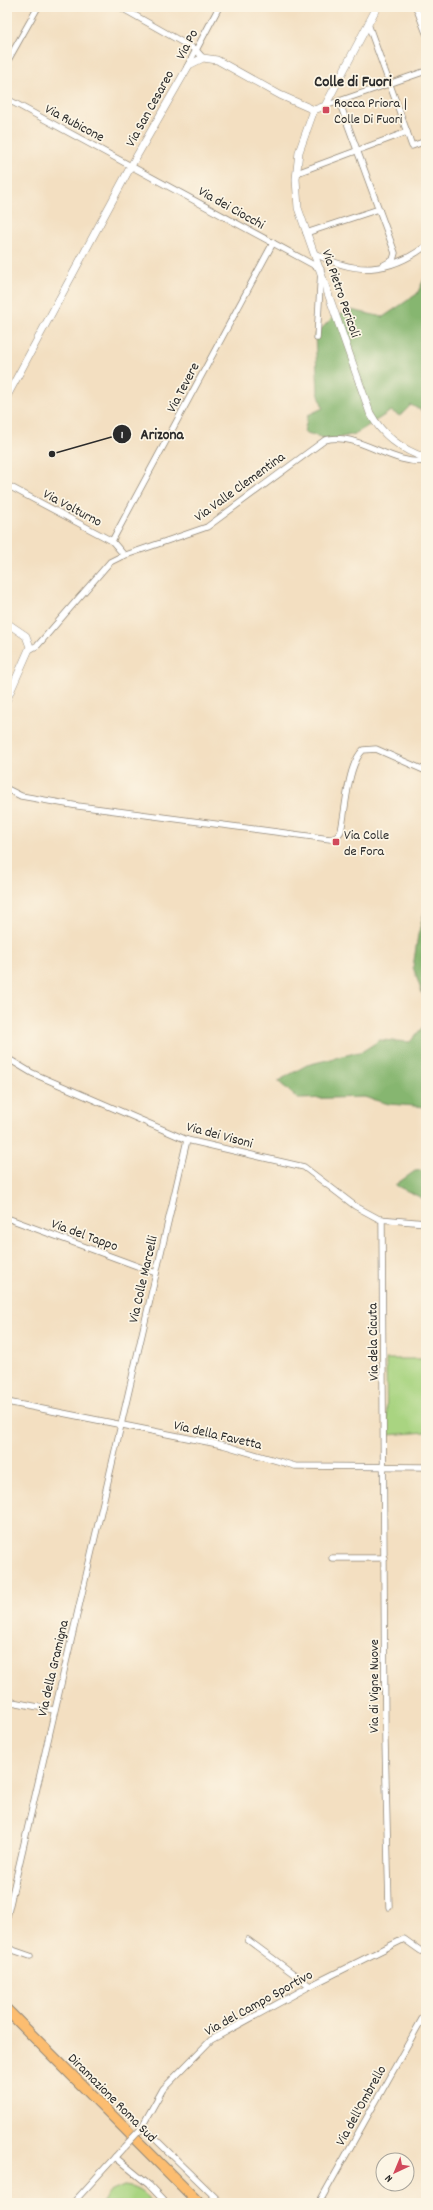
<svg xmlns="http://www.w3.org/2000/svg" width="433" height="2210" viewBox="0 0 433 2210" font-family="Dekko,sans-serif">
	<rect width="100%" height="100%" fill="#fcf5e5"/>
	<filter id="ink" filterUnits="userSpaceOnUse"><feTurbulence type="fractalNoise" baseFrequency=".025" numOctaves="2"/><feDisplacementMap in="SourceGraphic" scale="8" xChannelSelector="R" yChannelSelector="G"/><feConvolveMatrix kernelMatrix="1 2 1 2 8 2 1 2 1" color-interpolation-filters="sRGB"/></filter>
	<filter id="wash" filterUnits="userSpaceOnUse"><feTurbulence type="fractalNoise" baseFrequency=".012" numOctaves="4" result="noise"/><feDisplacementMap in="SourceGraphic" scale="16" xChannelSelector="R" yChannelSelector="G"/><feGaussianBlur stdDeviation="0.9" result="paint"/><feColorMatrix in="noise" values="0 0 0 0 0 0 0 0 0 0 0 0 0 0 0 0 0 1.4 0 .05"/><feComposite in="paint" operator="in"/></filter>
	<g filter="url(#wash)">
		<rect width="100%" height="100%" fill="#f3dfc1"/>
		<g fill="#a9d481" stroke="#6a8056">
			<polygon points="386,1359 426,1359 426,1432 387,1435"/>
			<path d="M124 2186C135 2187 145 2192 150 2203H102L110 2192Z"/>
		</g>
		<g fill="#86b66f" stroke="#58704d">
			<polygon points="426,275 426,413 411,405 400,416 391,411 355,434 330,440 304,432 308,415 323,408 318,392 315,335 332,318 351,310 383,317 417,294"/>
			<polygon points="426,905 426,1004 413,967 418,935"/>
			<polygon points="426,1023 426,1107 389,1104 364,1097 298,1099 278,1081 307,1065 363,1051 380,1040 410,1042"/>
			<polygon points="426,1170 426,1200 395,1185 415,1171"/>
		</g>
	</g>
	<g filter="url(#ink)">
		<g fill="none" stroke-linecap="round" stroke-linejoin="round">
			<defs>
				<g id="minor">
					<polyline points="120,7 196,50 203,58"/>
					<polyline points="416,7 426,33"/>
					<polyline points="368,24 412,146 426,141"/>
					<polyline points="7,62 38,7"/>
					<polyline points="187,67 219,7"/>
					<polyline points="7,99 321,269 317,338"/>
					<polyline points="339,101 395,253 393,260 382,266"/>
					<polyline points="325,106 426,71"/>
					<polyline points="297,173 407,132"/>
					<polyline points="306,233 379,209"/>
					<path d="M314 253C355 275 388 274 426 246"/>
					<polyline points="7,485 112,541 124,555"/>
					<polyline points="112,541 273,243"/>
					<path d="M29 650 38 645 110 562 120 557 207 527 325 440C358 431 391 466 426 461"/>
					<path d="M7 789 21 796 78 806 330 839 337 837 341 831C346 809 347 766 363 750L376 749 426 771"/>
					<polyline points="7,1058 32,1073 187,1140 304,1167 355,1206 379,1219 426,1223"/>
					<polyline points="7,1218 156,1273"/>
					<polyline points="382,1219 385,1740 389,1907"/>
					<polyline points="7,1402 223,1445 295,1466 426,1467"/>
					<polyline points="332,1558 385,1558"/>
					<polyline points="7,1701 54,1710"/>
					<polyline points="7,1917 187,1140"/>
					<polyline points="248,1940 310,1986"/>
					<polyline points="7,1948 30,1956"/>
					<polyline points="143,2127 221,2203"/>
					<polyline points="140,2130 163,2089 211,2040 310,1986 404,1939 421,1951"/>
					<polyline points="115,2157 149,2185 166,2203"/>
					<polyline points="73,2203 124,2147"/>
					<polyline points="319,2203 422,2019"/>
				</g>
				<g id="tertiary">
					<path d="M314 110 299 152 296 179 298 208 370 413C382 435 402 450 426 458"/>
					<polyline points="7,396 131,166 189,65 203,58 217,60 280,95 314,110 325,106 377,7"/>
					<polyline points="7,623 26,636 30,647 7,699"/>
				</g>
				<polyline id="motorway" points="7,2010 199,2203"/>
			</defs>
			<use href="#minor" stroke="#8f8576" stroke-width="7"/>
			<use href="#tertiary" stroke="#8f8576" stroke-width="8"/>
			<use href="#motorway" stroke="#8f8576" stroke-width="12"/>
			<use href="#minor" stroke="#fff" stroke-width="5.5"/>
			<use href="#tertiary" stroke="#fff" stroke-width="7"/>
			<use href="#motorway" stroke="#fcbd6f" stroke-width="10"/>
			<defs>
				<polyline id="minor-bridge" points="124,2147 140,2130"/>
			</defs>
			<use href="#minor-bridge" stroke="#8f8576" stroke-width="7" stroke-linecap="butt"/>
			<use href="#minor-bridge" stroke="#fff" stroke-width="5.5"/>
		</g>
	</g>
	<g fill="#d1495b" stroke="#fcf5e5" stroke-width="1.5">
		<rect x="322" y="106" width="8" height="8" rx="2"/>
		<rect x="332" y="838" width="8" height="8" rx="2"/>
	</g>
	<g text-anchor="middle" stroke-width="3.5" stroke-linejoin="round" paint-order="stroke">
		<g font-size="14" fill="#2b2b2b" stroke="#fcf5e5">
			<text transform="translate(186 44) rotate(-62)" y="5">Via Po</text>
			<text transform="translate(149 108) rotate(-61)" y="5">Via San Cesareo</text>
			<text transform="translate(75 122) rotate(28)" y="5">Via Rubicone</text>
			<text transform="translate(232 207) rotate(29)" y="5">Via dei Ciocchi</text>
			<text transform="translate(342 293) rotate(71)" y="5">Via Pietro Pericoli</text>
			<text transform="translate(182 387) rotate(-62)" y="5">Via Tevere</text>
			<text transform="translate(239 486) rotate(-36)" y="5">Via Valle Clementina</text>
			<text transform="translate(73 507) rotate(28)" y="5">Via Volturno</text>
			<text transform="translate(220 1134) rotate(15)" y="5">Via dei Visoni</text>
			<text transform="translate(85 1234) rotate(20)" y="5">Via del Tappo</text>
			<text transform="translate(142 1279) rotate(-77)" y="5">Via Colle Marcelli</text>
			<text transform="translate(372 1342) rotate(-91)" y="5">Via dela Cicuta</text>
			<text transform="translate(218 1434) rotate(13)" y="5">Via della Favetta</text>
			<text transform="translate(52 1668) rotate(-77)" y="5">Via della Gramigna</text>
			<text transform="translate(373 1686) rotate(-90)" y="5">Via di Vigne Nuove</text>
			<text transform="translate(258 2002) rotate(-29)" y="5">Via del Campo Sportivo</text>
			<text transform="translate(113 2097) rotate(45)" y="5">Diramazione Roma Sud</text>
			<text transform="translate(360 2105) rotate(-61)" y="5">Via dell'Ombrello</text>
		</g>
		<g font-size="14" fill="#2b2b2b" stroke="#fcf5e5" text-anchor="start">
			<text x="334" y="107">Rocca Priora |<tspan x="334" dy="16">Colle Di Fuori</tspan></text>
			<text x="344" y="839">Via Colle<tspan x="344" dy="16">de Fora</tspan></text>
		</g>
		<g font-size="16" font-weight="bold" fill="#2b2b2b" stroke="#fcf5e5">
			<text x="353" y="86">Colle di Fuori</text>
		</g>
	</g>
	<path fill="none" stroke="#2b2b2b" stroke-width="1.5" d="M52 454L122 434"/>
	<g fill="#2b2b2b" stroke="#fcf5e5" stroke-width="1.5">
		<circle cx="52" cy="454" r="4"/>
		<circle cx="122" cy="434" r="10"/>
	</g>
	<g font-size="12" text-anchor="middle" font-weight="bold" fill="#fff">
		<text x="122" y="438">1</text>
	</g>
	<g font-size="15" text-anchor="middle" font-weight="bold" fill="#2b2b2b" stroke="#fcf5e5" stroke-width="3.5" stroke-linejoin="round" paint-order="stroke">
		<text x="162" y="439">Arizona</text>
	</g>
	<rect width="433" height="2210" fill="none" stroke="#fcf5e5" stroke-width="24"/>
	<g transform="translate(395 2172) rotate(224)"><circle r="19" fill="#fcf5e5" stroke="#a8a49b"/>
	<path d="M0-3L7 15L0 10L-7 15Z" fill="#d1495b"/>
	<text y="-6" font-size="11" font-weight="bold" text-anchor="middle" fill="#2b2b2b">N</text>
	</g>
</svg>
